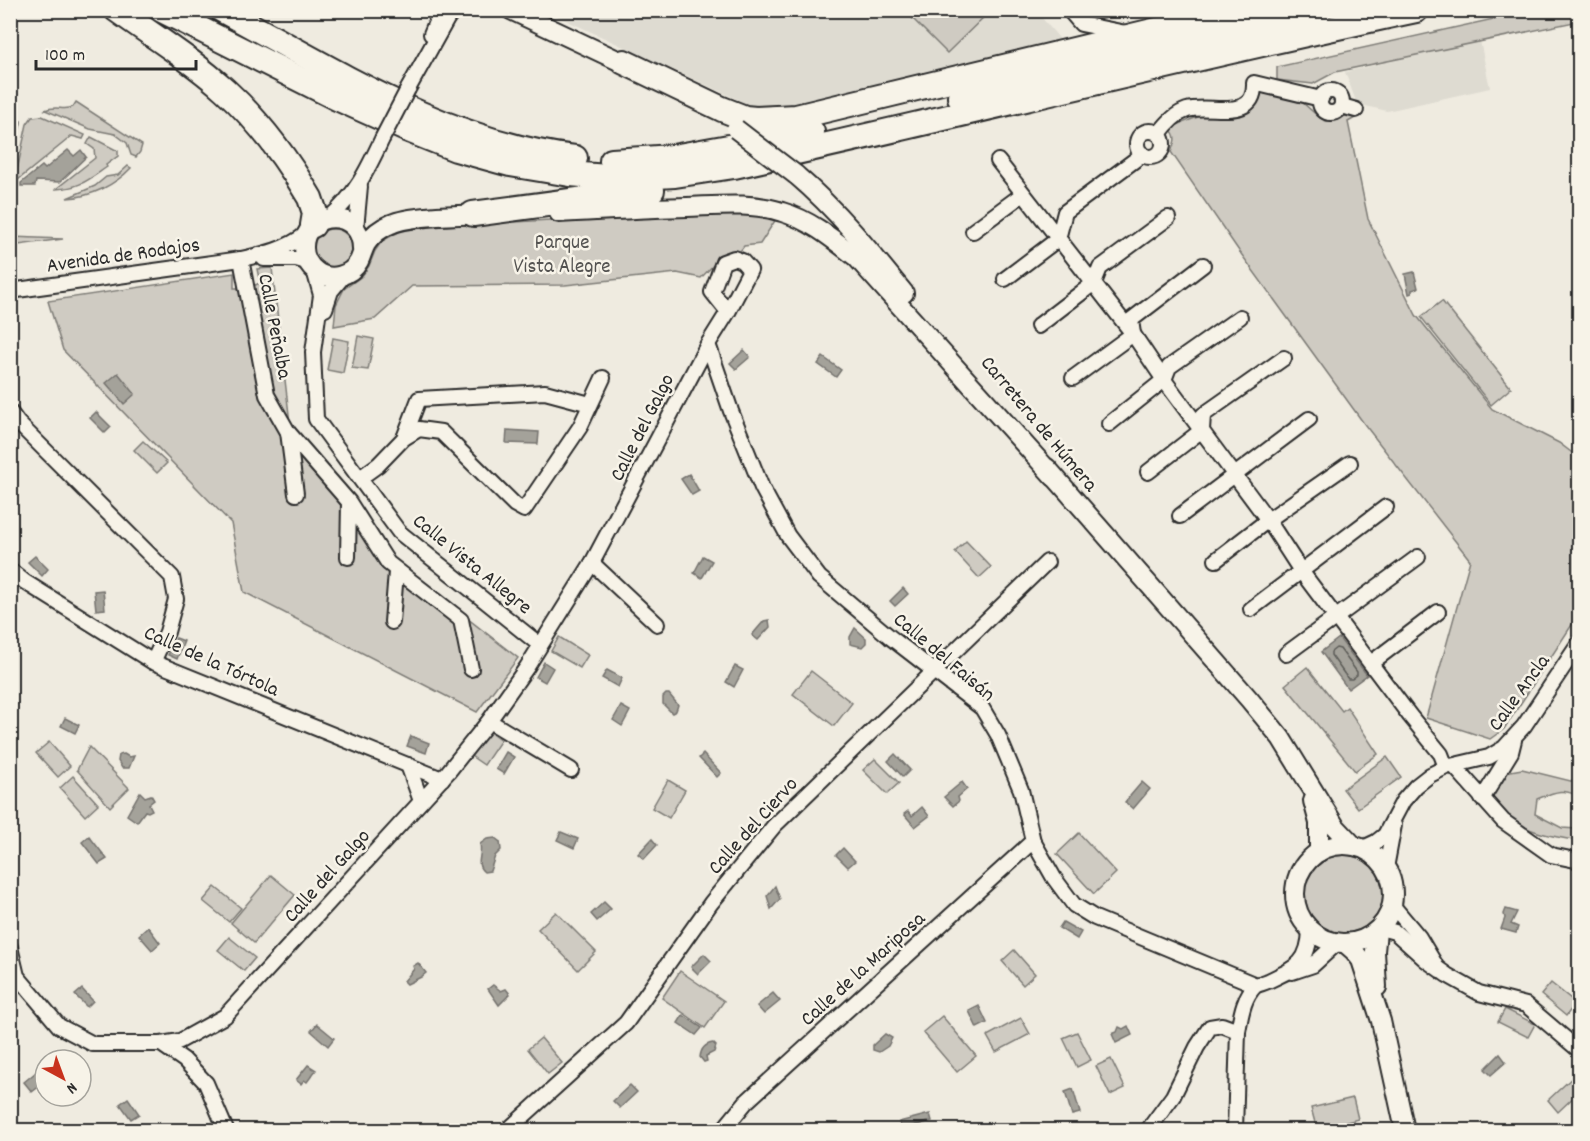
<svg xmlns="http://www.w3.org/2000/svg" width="1590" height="1141" viewBox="0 0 1590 1141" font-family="Dekko,sans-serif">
	<rect width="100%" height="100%" fill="#efebe0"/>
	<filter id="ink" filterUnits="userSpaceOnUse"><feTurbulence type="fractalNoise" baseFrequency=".0167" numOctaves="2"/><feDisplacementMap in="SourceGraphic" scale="12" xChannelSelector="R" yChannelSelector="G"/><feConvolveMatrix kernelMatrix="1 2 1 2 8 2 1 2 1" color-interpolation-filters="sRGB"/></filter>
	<g filter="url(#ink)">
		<g fill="#dedbd1">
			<polygon points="546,11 1036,11 1064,44 803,107 756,108"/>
			<polygon points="1480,41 1490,88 1387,111 1357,104 1345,72"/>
		</g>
		<g fill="#cfcbc2" stroke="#7d7b76" stroke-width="1.5">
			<polygon points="1534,10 1579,11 1579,21 1335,72 1313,84 1277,80 1277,67"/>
			<polygon points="905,11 990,11 947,53"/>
			<path d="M1259 91 1303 103 1320 118 1334 121 1345 116 1355 118 1348 122 1368 219 1416 315 1492 409 1559 443 1579 458V614L1504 729 1490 739 1426 718 1470 560 1365 425 1239 251 1171 152C1175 142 1178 136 1169 128L1203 115H1238L1250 110 1255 105Z"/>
			<path d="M76 102 142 145 140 152 136 157 131 155 127 143 115 134 90 129 45 110C55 105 64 111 73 107Z"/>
			<polygon points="42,116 85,135 83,139 72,136 18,180 17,188 15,188 14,184 27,124 32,117"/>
			<polygon points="18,121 21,121 21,123 11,163 11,130"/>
			<path d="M91 137 118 151V156L106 165 107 167C88 180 80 188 56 189L95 158 94 149 87 144Z"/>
			<path d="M128 166 131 168C115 185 91 197 67 198L95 186 106 177 118 175Z"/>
			<polygon points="676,213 774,213 778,216 760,244 744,246 738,254 721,257 701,278 677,273 565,285 412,286 375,319 334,326 336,305 344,289 362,276 369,266 375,251 382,241 406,228"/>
			<circle cx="333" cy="248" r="19"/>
			<polygon points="11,237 63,239 11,246"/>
			<polygon points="272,268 290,423 348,490 389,557 518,658 477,712 244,592 231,523 63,350 48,301 234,273 234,288 248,288 260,283 257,269"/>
			<polygon points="1442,301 1511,388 1491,405 1421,317"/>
			<polygon points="358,336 374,339 368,370 352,368"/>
			<polygon points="333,338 349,341 343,373 327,370"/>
			<polygon points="143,441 167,463 157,473 134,450"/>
			<polygon points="966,541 991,567 979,578 955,552"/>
			<polygon points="559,637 588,655 580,668 551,651"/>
			<polygon points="1307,667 1342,711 1347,707 1378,754 1355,771 1285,685"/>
			<polygon points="811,671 852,703 834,726 793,694"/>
			<polygon points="489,731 501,740 484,765 471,756"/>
			<polygon points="49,742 70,766 58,777 36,753"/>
			<polygon points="89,747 129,788 110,807 77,770"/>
			<polygon points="1387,757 1401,777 1358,808 1343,789"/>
			<polygon points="875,759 899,783 887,794 863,770"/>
			<path d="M1522 769 1579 783V798C1566 786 1552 793 1537 799L1535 814 1562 828 1577 829 1579 831V841C1556 837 1523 832 1505 814 1500 808 1496 801 1491 795L1505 772Z"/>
			<polygon points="73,776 98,804 85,816 60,788"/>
			<polygon points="668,780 685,790 669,818 652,808"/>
			<polygon points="1079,833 1116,873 1094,894 1057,854"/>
			<circle cx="1344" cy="894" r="39"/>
			<polygon points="271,875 295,895 254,943 231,923"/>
			<polygon points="215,887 241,908 229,922 203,901"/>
			<polygon points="556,912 596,952 578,970 538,929"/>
			<polygon points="229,937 255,958 244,971 218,950"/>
			<polygon points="1014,950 1035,974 1023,985 1002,961"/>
			<polygon points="680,971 724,1001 705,1028 662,998"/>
			<polygon points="1551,983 1576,1003 1566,1016 1541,995"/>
			<polygon points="1505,1009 1535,1024 1528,1037 1498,1022"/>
			<polygon points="942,1016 976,1056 957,1072 923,1032"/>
			<polygon points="1021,1018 1030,1034 996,1052 987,1036"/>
			<polygon points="1077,1032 1091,1060 1077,1067 1063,1038"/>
			<polygon points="541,1038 562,1063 548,1074 528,1049"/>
			<polygon points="1111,1059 1125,1088 1110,1095 1096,1066"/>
			<polygon points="1574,1076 1579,1082 1579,1092 1558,1112 1548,1100"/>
			<polygon points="1353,1098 1358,1119 1317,1130 1311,1108"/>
		</g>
		<g fill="#a4a29a" stroke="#74726e" stroke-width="1.5">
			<polygon points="68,150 74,156 81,150 86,157 60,182 36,181 35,186 21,186 21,183 42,166 45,169"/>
			<polygon points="1414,272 1418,288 1412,290 1412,293 1409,294 1405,274"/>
			<polygon points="744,350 750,357 736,369 730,363"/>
			<polygon points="823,357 841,370 836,377 818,364"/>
			<polygon points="118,373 135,394 124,404 106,383"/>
			<polygon points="96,412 111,427 105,433 90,418"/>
			<polygon points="507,430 539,432 538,444 506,443"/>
			<polygon points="689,474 699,491 692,495 681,479"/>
			<polygon points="35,556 48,569 42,576 28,562"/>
			<polygon points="703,556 712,561 702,578 694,573"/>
			<polygon points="903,588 908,594 895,606 890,601"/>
			<polygon points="103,590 105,609 96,610 94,591"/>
			<polygon points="769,620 770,627 758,640 752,635 764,621"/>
			<polygon points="855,628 866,638 866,643 862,647 850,644 850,637"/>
			<polygon points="176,638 184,641 177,659 168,655"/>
			<polygon points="1339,638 1367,675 1348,689 1321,652"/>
			<polygon points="544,662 553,668 545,682 536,677"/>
			<polygon points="735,666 743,670 734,687 726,682"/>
			<polygon points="607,670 622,678 618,687 602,678"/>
			<polygon points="666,694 669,694 678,705 676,711 672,713 663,704 663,697"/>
			<polygon points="621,706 630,711 622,726 613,720"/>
			<polygon points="65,718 79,725 75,733 61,726"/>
			<polygon points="411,736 429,743 426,753 407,746"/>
			<polygon points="506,752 514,757 504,774 496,769"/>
			<polygon points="124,754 129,757 134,756 129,768 122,768 118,761 119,755"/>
			<polygon points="703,754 721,773 717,777 699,758"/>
			<polygon points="895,754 910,770 903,777 888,761"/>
			<polygon points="962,782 967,789 958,797 959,801 953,806 944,797"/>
			<polygon points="1142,782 1150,789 1133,809 1125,802"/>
			<polygon points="140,792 145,797 151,795 154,800 149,804 152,810 148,812 145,811 137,822 127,815"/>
			<polygon points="922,807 929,816 915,827 904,814 908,811 912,816"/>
			<polygon points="561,832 578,839 574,848 557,840"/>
			<polygon points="89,836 107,859 99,864 82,842"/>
			<path d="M495 838 500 842 501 850 495 856 490 871 484 872C474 864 483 856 480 844L487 839Z"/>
			<polygon points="652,839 657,845 644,859 638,854"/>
			<polygon points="843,848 855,861 848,867 836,855"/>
			<polygon points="775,886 780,899 771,909 767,896"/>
			<polygon points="604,902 611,909 597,921 591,914"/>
			<polygon points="1506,909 1517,912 1511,924 1518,927 1516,933 1501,929 1505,918 1504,914"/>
			<polygon points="1063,922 1081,932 1077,939 1059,928"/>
			<polygon points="148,927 160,943 152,950 139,935"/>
			<polygon points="704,954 711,961 698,974 691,967"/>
			<polygon points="418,963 426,973 421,977 407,984 404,981 414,969 413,966"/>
			<polygon points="493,985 501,991 506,989 510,994 499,1005 488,989"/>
			<polygon points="82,989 93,1001 87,1007 75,995"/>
			<polygon points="773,993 780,1001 764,1014 757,1006"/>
			<polygon points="979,1006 987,1023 977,1028 969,1011"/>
			<polygon points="683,1015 702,1028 696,1035 678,1023"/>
			<polygon points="317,1024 334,1038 328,1046 311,1031"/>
			<polygon points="1128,1026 1132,1035 1116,1043 1112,1034 1117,1032 1119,1027 1123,1029"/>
			<polygon points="885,1034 892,1038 888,1046 879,1052 873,1050 873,1045"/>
			<path d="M713 1043 716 1046 714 1052 706 1056 707 1061 704 1062 700 1057C701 1049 705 1044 713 1043Z"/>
			<polygon points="1500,1054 1506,1062 1491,1075 1485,1069"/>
			<polygon points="308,1065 316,1070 307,1082 304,1080 301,1084 296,1080"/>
			<polygon points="41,1068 45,1073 45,1082 32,1092 24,1082"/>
			<polygon points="630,1085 637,1092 620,1108 613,1101"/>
			<polygon points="1073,1089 1080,1113 1072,1115 1065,1092"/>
			<polygon points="128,1098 139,1114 131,1119 120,1104"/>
			<polygon points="930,1114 932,1121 901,1129 899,1122"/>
		</g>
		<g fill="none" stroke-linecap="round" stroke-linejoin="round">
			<polygon stroke="#5b5b57" stroke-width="1.5" points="1336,648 1340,649 1357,672 1357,675 1352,679 1348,679 1331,655 1331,652"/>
			<defs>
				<g id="street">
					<polyline points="1069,10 1081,24 1126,33"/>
					<polyline points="431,34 436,22 438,10"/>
					<polyline points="408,89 447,19 454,10"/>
					<circle cx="1331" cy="102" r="11"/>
					<polyline points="1342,106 1356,110"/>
					<circle cx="1150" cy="144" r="13"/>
					<path d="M1159 134C1166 124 1175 114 1187 110 1210 103 1256 123 1254 83L1321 99"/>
					<polyline points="998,161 1133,334 1164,380 1268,520 1301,571 1410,716 1441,754 1446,767"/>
					<path d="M329 218C355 196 368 169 382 139"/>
					<polyline points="356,229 360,186"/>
					<polyline points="973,231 1023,194"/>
					<polyline points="241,259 267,395 288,432 349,502 388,563 461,620 471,669"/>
					<polyline points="264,259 296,259 307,262"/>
					<polyline points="314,270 321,295 313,352 316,419 399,532 540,645"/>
					<polyline points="1005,279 1058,239 1065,212 1143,154"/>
					<path d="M10 291 241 259C265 254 287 249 306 234"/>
					<polyline points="325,309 331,291 345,274"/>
					<polyline points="1038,326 1094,283 1100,268 1168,218"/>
					<polyline points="708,344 731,411 762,488 788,536 819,577 890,637 982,708 998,735 1021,790 1033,841 1054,878 1074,905 1095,918 1256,985"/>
					<polyline points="1073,378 1133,334 1131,320 1203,265"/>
					<polyline points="10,412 18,423 172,577 176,599 167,632 153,662"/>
					<polyline points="1109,424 1164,380 1169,367 1240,317"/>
					<polyline points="288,432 296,494"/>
					<polyline points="404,438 419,399 545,392 590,404"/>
					<polyline points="1148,472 1202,430 1203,415 1284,358"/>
					<polyline points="360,478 378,465 404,438 419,429 441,432 515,505 524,510 580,427 603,378"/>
					<polyline points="1180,516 1309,419"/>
					<polyline points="348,557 349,503"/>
					<polyline points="1216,560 1268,520 1350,463"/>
					<polyline points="592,563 657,624"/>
					<polyline points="10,570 25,582 153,662 442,779"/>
					<polyline points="1251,609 1386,507"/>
					<polyline points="392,622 396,572"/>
					<polyline points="1286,654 1418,557"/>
					<polyline points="1371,663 1438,612"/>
					<polyline points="489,721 571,770"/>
					<polyline points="408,765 421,801"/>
					<polyline points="1454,766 1503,821 1551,855 1580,861"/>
					<polyline points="1482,799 1511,752 1514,740"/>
					<polyline points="1363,848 1376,842 1385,835 1403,801 1416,786 1430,775 1446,767 1489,757 1504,748 1524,726 1580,642"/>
					<polyline points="1386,868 1394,825"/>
					<polyline points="1393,906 1419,937 1435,964"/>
					<polyline points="1380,928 1395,932 1426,960 1447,975 1479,993 1526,1005 1580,1051"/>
					<polyline points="10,947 17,976 59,1026 93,1044 161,1044 184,1060 206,1083 226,1130"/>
					<polyline points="1292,972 1313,965 1337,943"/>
					<polyline points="161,1044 180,1041 225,1016 448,772 489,721 527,667 592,563 708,344 728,312 750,270 742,261 734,258 723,262 712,292 728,312"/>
					<polyline points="508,1130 626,1023 711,903 774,826 1047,562"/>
					<polyline points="723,1130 746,1102 1033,841"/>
					<path d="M1148 1130 1173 1096 1197 1047 1210 1027 1222 1025 1238 1031C1241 1016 1243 998 1255 986 1258 984 1264 983 1268 981 1296 968 1309 963 1310 930"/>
					<polyline points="1235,1130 1238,1031"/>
				</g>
				<g id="secondary">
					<polyline points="511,10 634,68"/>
					<path d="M796 175C837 210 871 252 904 293"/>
					<path d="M559 213C601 211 644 208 687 207 718 206 751 202 782 212 810 220 833 239 856 257L1054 477"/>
					<path d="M362 250C363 207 303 209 304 248 304 257 309 266 316 271 330 282 351 276 359 261 362 255 363 249 366 244 372 235 381 228 391 224 411 215 462 215 486 214"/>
					<polyline points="1047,468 1249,699 1281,738 1335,826 1354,846"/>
					<polyline points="1313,801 1319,823 1319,852"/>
					<circle cx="1344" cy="894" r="49"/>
					<polyline points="1377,931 1375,951 1377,987"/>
					<polyline points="1346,944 1354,951 1361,960 1381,1021 1405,1130"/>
				</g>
				<g id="highway">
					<path d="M117 10C153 36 192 60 225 90 258 120 287 159 310 198L315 213 313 225"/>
					<path d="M162 10 337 98 406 129 456 149 510 164 570 174 619 178 675 175 734 166C962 116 1188 58 1416 10"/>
					<path d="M222 10C334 70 446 143 575 158"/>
					<polyline points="624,62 722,109 745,118 756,119 796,117 1240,10"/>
					<polyline points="960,97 1319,10"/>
					<polyline points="612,161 673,157 812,132"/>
					<polyline points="473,214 652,190"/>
				</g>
			</defs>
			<use href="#street" stroke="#2b2b2b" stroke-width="18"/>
			<use href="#secondary" stroke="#2b2b2b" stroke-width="22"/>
			<use href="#highway" stroke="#2b2b2b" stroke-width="28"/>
			<use href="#street" stroke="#f7f3e8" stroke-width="14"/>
			<use href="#secondary" stroke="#f7f3e8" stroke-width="18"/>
			<use href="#highway" stroke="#f7f3e8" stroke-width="24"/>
			<defs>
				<polyline id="street-bridge" points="382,139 408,89"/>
				<polyline id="secondary-bridge" points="736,129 796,175"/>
			</defs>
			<use href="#street-bridge" stroke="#2b2b2b" stroke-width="18" stroke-linecap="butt"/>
			<use href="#secondary-bridge" stroke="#2b2b2b" stroke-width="22" stroke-linecap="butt"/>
			<use href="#street-bridge" stroke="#f7f3e8" stroke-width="14"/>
			<use href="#secondary-bridge" stroke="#f7f3e8" stroke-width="18"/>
		</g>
	</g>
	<g text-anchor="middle" stroke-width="5" stroke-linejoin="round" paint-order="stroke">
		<g font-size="21" fill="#545351" stroke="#f7f3e8">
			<text x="562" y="248">Parque<tspan x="562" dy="24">Vista Alegre</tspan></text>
		</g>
		<g font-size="21" fill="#2b2b2b" stroke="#f7f3e8">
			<text transform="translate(123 254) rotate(-8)" y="7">Avenida de Rodajos</text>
			<text transform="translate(276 326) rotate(79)" y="7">Calle Peñalba</text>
			<text transform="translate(1040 423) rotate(50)" y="7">Carretera de Húmera</text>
			<text transform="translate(641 427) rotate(-63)" y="7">Calle del Galgo</text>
			<text transform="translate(473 563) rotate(39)" y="7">Calle Vista Allegre</text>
			<text transform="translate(945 656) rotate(40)" y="7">Calle del Faisán</text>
			<text transform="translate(212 660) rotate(24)" y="7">Calle de la Tórtola</text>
			<text transform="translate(1518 692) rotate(-54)" y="7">Calle Ancla</text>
			<text transform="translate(752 825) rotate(-48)" y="7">Calle del Ciervo</text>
			<text transform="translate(326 875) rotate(-48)" y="7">Calle del Galgo</text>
			<text transform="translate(862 968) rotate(-42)" y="7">Calle de la Mariposa</text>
		</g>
	</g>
	<rect width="1590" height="1141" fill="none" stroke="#f7f3e8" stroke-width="36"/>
	<rect x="18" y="18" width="1554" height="1105" fill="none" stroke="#2b2b2b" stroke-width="2" filter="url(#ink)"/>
	<g transform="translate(63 1078) rotate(139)"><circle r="28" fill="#f7f3e8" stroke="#a5a39c" stroke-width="1.5"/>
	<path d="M0-4.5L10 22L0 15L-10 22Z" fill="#c8321e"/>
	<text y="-9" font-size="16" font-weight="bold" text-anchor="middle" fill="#2b2b2b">N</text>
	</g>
	<path d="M36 60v9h160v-9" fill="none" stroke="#2b2b2b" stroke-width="3"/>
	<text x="45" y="60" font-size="18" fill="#2b2b2b" stroke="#f7f3e8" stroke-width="4.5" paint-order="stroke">100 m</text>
</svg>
